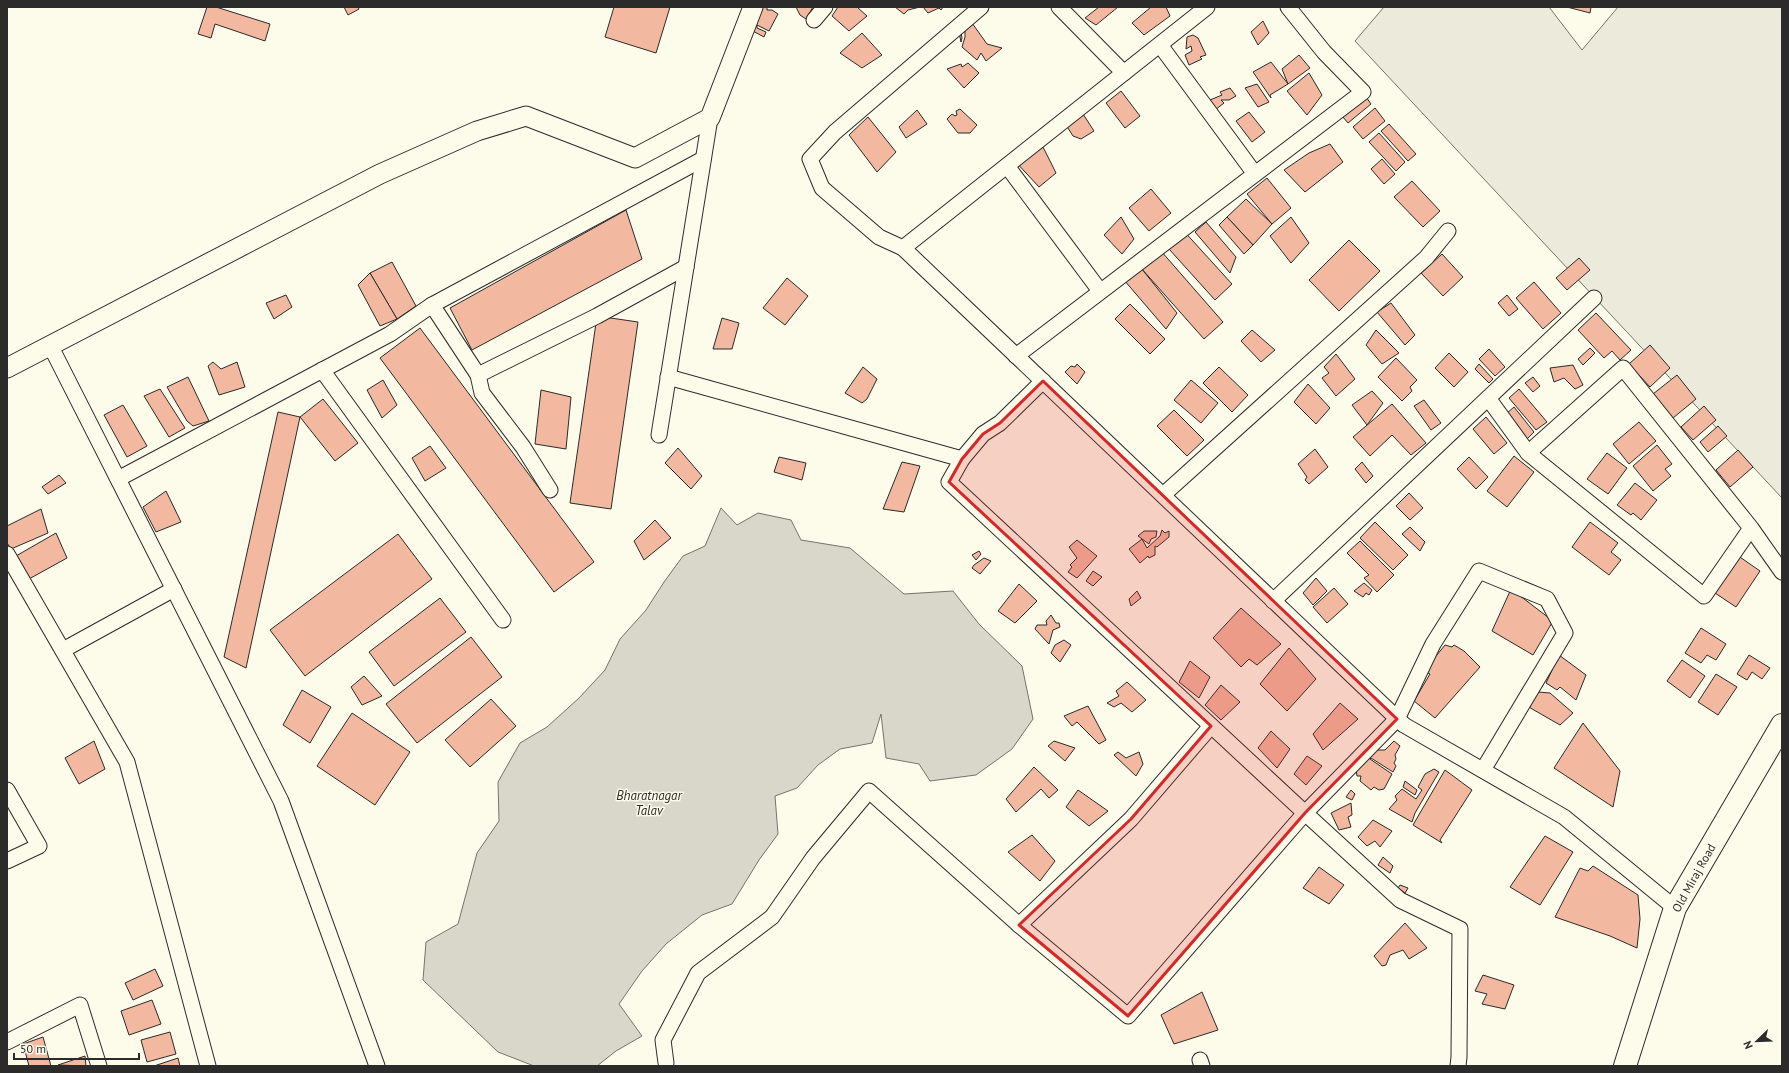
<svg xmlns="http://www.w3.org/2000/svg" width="1789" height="1073" viewBox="0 0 1789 1073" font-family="'PT Sans',sans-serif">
	<rect width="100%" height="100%" fill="#fdfbea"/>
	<polygon fill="#ecebdb" stroke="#74746e" points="1384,7 1549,7 1582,50 1618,7 1782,7 1782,498 1355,41"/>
	<polygon fill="#d8d7c9" stroke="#74746e" points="721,508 737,525 758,513 791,520 801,540 850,548 904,594 953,591 979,624 1022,666 1033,719 1012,749 976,775 930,781 919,764 886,758 881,714 872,743 840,749 818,765 797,788 775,796 778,834 759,860 732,904 702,915 666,944 642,971 619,1004 642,1036 616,1051 597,1066 534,1066 498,1052 423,980 426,942 458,924 477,853 499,821 498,782 520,743 547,727 579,698 605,670 620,639 646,610 664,582 683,556 705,546"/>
	<g fill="#f2b8a0" stroke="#2b2b2b">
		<polygon points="207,7 216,7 270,24 265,41 215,24 211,38 198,34"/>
		<polygon points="344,7 358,7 359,9 348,15"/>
		<polygon points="614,7 670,7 656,53 605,37"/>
		<polygon points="763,7 767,7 767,10 772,10 778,14 769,31 757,25 757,28 766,32 764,37 751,30"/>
		<polygon points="796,7 813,7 806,19 800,15"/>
		<polygon points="838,7 857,7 867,16 849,31 832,16"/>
		<polygon points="895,7 920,7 908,10 904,14"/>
		<polygon points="923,7 943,7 941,10 939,8 928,13"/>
		<polygon points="1099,7 1118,7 1096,25 1085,18"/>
		<polygon points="1151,7 1166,7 1170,16 1144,35 1132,23"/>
		<polygon points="1567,7 1591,7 1590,13"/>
		<polygon points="1263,21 1269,33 1258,45 1251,32"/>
		<polygon points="972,23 987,44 1002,48 986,61 981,53 977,60 962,47 965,37 965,31 961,33 962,38 961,42 959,32"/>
		<polygon points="862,33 882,55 862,68 840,53"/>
		<polygon points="1193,35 1198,38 1206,55 1200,57 1202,59 1189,65 1185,55 1192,51 1191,46 1186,49 1187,37"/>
		<polygon points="1299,55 1310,68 1288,84 1282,69"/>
		<polygon points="1271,62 1288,84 1270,95 1271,98 1253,72"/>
		<polygon points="968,63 979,73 964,88 947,69 961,64 962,67"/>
		<polygon points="1309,73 1322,95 1307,115 1287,91"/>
		<polygon points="1257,84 1269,102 1258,107 1245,88"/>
		<polygon points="1230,88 1236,96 1229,100 1221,100 1224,103 1215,110 1210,100 1222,95 1220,92"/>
		<polygon points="1121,91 1140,116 1125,128 1106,103"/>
		<polygon points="1366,97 1371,104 1348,123 1342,116"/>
		<polygon points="1375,108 1385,121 1363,139 1353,127"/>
		<polygon points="960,109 977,125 970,133 958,133 947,119 952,114 955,116 957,115 956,111"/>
		<polygon points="917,110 927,124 906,138 899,127"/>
		<polygon points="1249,112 1265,132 1252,142 1236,121"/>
		<polygon points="1083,114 1094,131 1081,139 1073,136 1066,125"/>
		<polygon points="868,117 896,152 877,172 849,135"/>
		<polygon points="1389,124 1416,154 1408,161 1381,131"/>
		<polygon points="1379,133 1405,162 1396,171 1369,142"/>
		<polygon points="1330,144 1343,162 1305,192 1284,170 1309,153"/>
		<polygon points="1042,145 1056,173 1039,187 1014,160"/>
		<polygon points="1382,159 1395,174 1384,184 1371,169"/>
		<polygon points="1267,178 1291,208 1272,224 1247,194"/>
		<polygon points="1412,181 1440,211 1423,227 1394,197"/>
		<polygon points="1151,189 1171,213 1149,231 1129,208"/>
		<polygon points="1246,199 1272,224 1253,245 1227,217"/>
		<polygon points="626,210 642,259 472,350 450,308"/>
		<polygon points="1121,217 1134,239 1122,254 1104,235"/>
		<polygon points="1227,217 1253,245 1244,254 1219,225"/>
		<polygon points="1291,217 1309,243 1291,263 1270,236"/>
		<polygon points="1206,222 1236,257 1230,273 1195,232"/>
		<polygon points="1182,229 1232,284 1215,300 1169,249"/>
		<polygon points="1349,240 1380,271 1339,311 1309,280"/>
		<polygon points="1161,251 1223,322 1204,339 1141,268"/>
		<polygon points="1442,254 1463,277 1443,296 1421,273"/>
		<polygon points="1579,258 1590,270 1567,290 1556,278"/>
		<polygon points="392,262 416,306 397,319 370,273"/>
		<polygon points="1141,268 1177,313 1166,329 1124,280"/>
		<polygon points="370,273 397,319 380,326 358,285"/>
		<polygon points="787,278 808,296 785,325 763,308"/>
		<polygon points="1534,282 1561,313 1543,329 1516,298"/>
		<polygon points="286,295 292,307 274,319 266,303"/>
		<polygon points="1507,295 1518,309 1509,316 1498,303"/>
		<polygon points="1391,303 1415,335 1405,345 1377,312"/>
		<polygon points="1130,304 1165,339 1150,354 1115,319"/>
		<polygon points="1596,313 1631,350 1620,360 1612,351 1604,358 1578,330"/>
		<polygon points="597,316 638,322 611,509 570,503"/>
		<polygon points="722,318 739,323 732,349 713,349"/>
		<polygon points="420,328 594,562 554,592 380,358"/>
		<polygon points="1252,330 1275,350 1261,362 1241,341"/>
		<polygon points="1376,330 1399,353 1382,364 1366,345"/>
		<polygon points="1650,345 1670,368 1650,387 1629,364"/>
		<polygon points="1590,348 1595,353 1583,365 1578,359"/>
		<polygon points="1489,349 1505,367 1495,376 1479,359"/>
		<polygon points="1449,353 1468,372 1454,387 1435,368"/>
		<polygon points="1336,354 1355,379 1336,396 1322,378 1329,373 1324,367"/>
		<polygon points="1396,358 1417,380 1410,387 1412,391 1402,401 1378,377"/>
		<polygon points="213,362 221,369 237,362 245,387 219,395 208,366"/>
		<polygon points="1077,364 1085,372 1077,384 1065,372 1071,366 1075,367"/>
		<polygon points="1479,364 1493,379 1489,383 1475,369"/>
		<polygon points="1573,365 1583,385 1575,389 1564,378 1554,382 1550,368"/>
		<polygon points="863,367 877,379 867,399 862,403 845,393"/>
		<polygon points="1219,367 1248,395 1232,412 1203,383"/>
		<polygon points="1677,375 1696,399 1673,418 1653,394"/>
		<polygon points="188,377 209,421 193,426 187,421 167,387"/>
		<polygon points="1533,377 1540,386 1533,392 1525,383"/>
		<polygon points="383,380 397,405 382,418 367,390"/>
		<polygon points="1191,380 1218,403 1201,423 1174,400"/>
		<polygon points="1308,384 1330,408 1316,424 1294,402"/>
		<polygon points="160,389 185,428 169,437 144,396"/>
		<polygon points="1519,389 1547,422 1536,430 1509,398"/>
		<polygon points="541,390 571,397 566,449 535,444"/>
		<polygon points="1372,391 1383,403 1367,425 1352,405"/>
		<polygon points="323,399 358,443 335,461 300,417"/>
		<polygon points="1424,400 1441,423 1431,430 1414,406"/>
		<polygon points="1392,404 1426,443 1411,455 1392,435 1370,456 1353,437"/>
		<polygon points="123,405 147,446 127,457 104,415"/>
		<polygon points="1704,406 1716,420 1693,440 1681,427"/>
		<polygon points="1514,407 1534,432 1526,440 1506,414"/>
		<polygon points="1174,410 1204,440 1187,456 1157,426"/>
		<polygon points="278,412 300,417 246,668 224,657"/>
		<polygon points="1486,417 1507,443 1494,454 1473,429"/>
		<polygon points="1639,422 1656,441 1629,464 1613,444"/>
		<polygon points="1718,426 1727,436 1708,452 1700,442"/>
		<polygon points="1657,445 1672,464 1665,469 1671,476 1653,491 1633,466"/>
		<polygon points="430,446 446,468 425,481 412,458"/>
		<polygon points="678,448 702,476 691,489 665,463"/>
		<polygon points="1315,449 1328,467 1309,484 1305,480 1307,477 1298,464"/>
		<polygon points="1738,450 1753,467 1730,487 1716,470"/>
		<polygon points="1607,453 1627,468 1608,494 1587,479"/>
		<polygon points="1514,456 1534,472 1507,507 1487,491"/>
		<polygon points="779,457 806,463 802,480 774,472"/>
		<polygon points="1469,457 1488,477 1476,489 1457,469"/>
		<polygon points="902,462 920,466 904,512 883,509"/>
		<polygon points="1362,462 1373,476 1366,483 1355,469"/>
		<polygon points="59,475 66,483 48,494 42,487"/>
		<polygon points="1635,483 1657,500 1641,520 1633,513 1631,515 1617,505"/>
		<polygon points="166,491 181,522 156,532 143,507"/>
		<polygon points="1409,493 1423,508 1410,520 1396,506"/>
		<polygon points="41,509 48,533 11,549 7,543 7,526"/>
		<polygon points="655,520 671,538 644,560 634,541"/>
		<polygon points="1375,522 1408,555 1393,570 1360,538"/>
		<polygon points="1590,522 1618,543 1611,552 1621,560 1609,575 1572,547"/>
		<polygon points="1410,527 1425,542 1420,551 1402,534"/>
		<polygon points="1162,530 1165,533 1169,531 1169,537 1157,547 1155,546 1155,555 1149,558 1148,556 1140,563 1129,549 1142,539 1147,548 1160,536"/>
		<polygon points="1144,531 1157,531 1156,537 1151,539 1149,544 1138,536"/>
		<polygon points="56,533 67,558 29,579 16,556"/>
		<polygon points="398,534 432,579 305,676 270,630"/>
		<polygon points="1077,540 1097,556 1077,578 1068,572 1072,567 1070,565 1077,558 1069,547"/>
		<polygon points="1360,541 1394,575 1377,592 1364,578 1369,575 1347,553"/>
		<polygon points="979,551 981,554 976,560 972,555"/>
		<polygon points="1737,555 1760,571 1736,607 1712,591"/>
		<polygon points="984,558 991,561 980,574 972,568 974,565"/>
		<polygon points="1093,571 1102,577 1093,586 1086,581"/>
		<polygon points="1316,578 1327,591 1313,605 1303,593"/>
		<polygon points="1364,583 1372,590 1369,595 1366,593 1363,597 1354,591"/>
		<polygon points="1019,584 1037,601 1015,623 998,611"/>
		<polygon points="1334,588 1348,604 1327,623 1313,607"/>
		<polygon points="1511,589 1553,621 1533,655 1492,631"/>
		<polygon points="1137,591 1141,598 1131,606 1129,599"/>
		<polygon points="440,598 466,632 394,686 369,652"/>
		<polygon points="1241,608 1281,644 1257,665 1249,659 1241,667 1213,638"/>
		<polygon points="1051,615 1056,623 1059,623 1060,627 1053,630 1049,644 1035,629 1037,625 1047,625 1046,621"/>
		<polygon points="1701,628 1726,644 1716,660 1707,655 1701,663 1685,653"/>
		<polygon points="471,637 502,677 417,743 386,704"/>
		<polygon points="1064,640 1071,645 1060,662 1051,653 1055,645"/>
		<polygon points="1445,645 1452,647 1454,645 1464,651 1480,667 1435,718 1414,701 1430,674 1424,671"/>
		<polygon points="1289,648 1316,679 1287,711 1260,684"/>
		<polygon points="1559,655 1586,675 1576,700 1560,687 1557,690 1546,683"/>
		<polygon points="1749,655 1770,668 1762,679 1752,672 1747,680 1737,674"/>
		<polygon points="1682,660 1705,676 1690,698 1667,681"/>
		<polygon points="1190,661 1210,677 1199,698 1179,682"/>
		<polygon points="1716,674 1737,687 1718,715 1698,702"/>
		<polygon points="364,676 382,696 362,705 351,687"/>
		<polygon points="1127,682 1146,700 1132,712 1121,703 1114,707 1107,703 1119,696 1116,691"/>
		<polygon points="1221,685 1240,702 1221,720 1205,705"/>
		<polygon points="302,690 331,707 310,743 283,725"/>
		<polygon points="1538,692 1550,693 1573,713 1560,725 1527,706"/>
		<polygon points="491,699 516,726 470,767 445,740"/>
		<polygon points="1340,703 1358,719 1323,750 1313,734"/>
		<polygon points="1088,706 1106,740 1099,744 1077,722 1072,726 1064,716"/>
		<polygon points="352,713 410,752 375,805 317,766"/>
		<polygon points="1583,723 1620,771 1613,807 1554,768"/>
		<polygon points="1271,731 1290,749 1277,768 1258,748"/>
		<polygon points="94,741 105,769 79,784 65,758"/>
		<polygon points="1054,741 1075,748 1065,761 1048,746"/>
		<polygon points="1394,741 1400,746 1395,755 1396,759 1394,763 1396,766 1393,772 1371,758 1370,759 1392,774 1384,789 1379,790 1374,787 1371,790 1360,781 1361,776 1357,776 1356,769 1369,750 1385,750"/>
		<polygon points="1118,752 1126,758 1139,752 1143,764 1136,776 1114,755"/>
		<polygon points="1307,756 1322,766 1306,785 1294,774"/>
		<polygon points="1034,767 1058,790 1049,798 1041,789 1016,812 1006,799"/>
		<polygon points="1434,769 1439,772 1415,813 1412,822 1389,809 1397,800 1395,796 1402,789 1416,799 1422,790 1418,787 1425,774"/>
		<polygon points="1445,770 1472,790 1440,840 1442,843 1413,825"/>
		<polygon points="1405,781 1417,790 1415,795 1403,787"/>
		<polygon points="1078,790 1108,811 1089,826 1066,807"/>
		<polygon points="1351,790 1355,794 1352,800 1346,797"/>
		<polygon points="1351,803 1352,815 1348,817 1351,827 1339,830 1331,813"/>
		<polygon points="1373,820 1392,831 1380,847 1375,841 1367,846 1358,837"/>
		<polygon points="1032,835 1055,861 1040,881 1008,852"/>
		<polygon points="1545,836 1573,852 1540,905 1510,887"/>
		<polygon points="1383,857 1393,866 1390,873 1378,865"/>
		<polygon points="1593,866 1638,895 1640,919 1637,948 1610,936 1555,917 1580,868 1588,871"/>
		<polygon points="1319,867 1344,885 1329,904 1303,888"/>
		<polygon points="1400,885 1408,888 1405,893 1398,888"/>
		<polygon points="1405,923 1427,948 1409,959 1403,950 1390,955 1386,965 1382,966 1374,956"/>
		<polygon points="155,969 163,986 133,1000 125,983"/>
		<polygon points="1483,975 1514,985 1505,1009 1482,1004 1487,994 1475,991"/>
		<polygon points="1202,992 1218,1030 1174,1044 1161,1015"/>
		<polygon points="152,1000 161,1024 129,1035 121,1011"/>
		<polygon points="170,1032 176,1054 147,1062 141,1040"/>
		<polygon points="43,1037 51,1066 29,1066 23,1044"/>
		<polygon points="85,1056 86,1066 58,1065"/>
		<polygon points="178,1058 180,1066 154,1066"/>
	</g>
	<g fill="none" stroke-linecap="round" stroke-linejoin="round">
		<defs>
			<g id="minor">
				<polyline points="981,7 835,132 810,159 822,188 879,237 903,248 1404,725 1564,817 1675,908"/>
				<polyline points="1059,7 1124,73"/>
				<polyline points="814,20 825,7"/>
				<polyline points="1160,45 1255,174"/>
				<polyline points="1007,166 1100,291"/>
				<polyline points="903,248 1207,7"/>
				<polyline points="432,305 703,159"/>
				<polyline points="50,345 281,801 377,1066"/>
				<polyline points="1016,356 1363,92 1324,52 1288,7"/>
				<polyline points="322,370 503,620"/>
				<polyline points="478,375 597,316 686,267"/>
				<polyline points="668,377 962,459 949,482 1305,813 1397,719 1433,644 1479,571 1547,599 1565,633 1483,770"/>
				<polyline points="1488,398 1528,453"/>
				<polyline points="659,435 710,118"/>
				<polyline points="962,459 983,434 1000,423 1043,381"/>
				<polyline points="118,479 390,334 432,305 478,375 482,393 523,447 550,490"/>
				<polyline points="1163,495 1426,258 1448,231"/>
				<polyline points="1751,528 1704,596 1528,453 1623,368 1751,528 1782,572"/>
				<polyline points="7,554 127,762 208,1066"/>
				<polyline points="1273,601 1594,298"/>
				<polyline points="63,650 174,589"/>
				<polyline points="7,790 39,846 7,861"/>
				<polyline points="1019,925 1131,819 1211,726"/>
				<polyline points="7,1042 80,1005 99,1066"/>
				<polyline points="1200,1060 1202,1066"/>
				<polyline points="666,1063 663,1040 698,973 772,917 813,858 869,791 1019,925 1128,1016 1305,813 1400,900 1460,929 1459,1057 1458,1066"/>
			</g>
			<polyline id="tertiary" points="7,368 380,174 477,131 526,116 635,158 710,118 753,7"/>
			<polyline id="primary" points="1625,1066 1675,908 1782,725"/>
		</defs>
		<use href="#minor" stroke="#2b2b2b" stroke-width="17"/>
		<use href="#tertiary" stroke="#2b2b2b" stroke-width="21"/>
		<use href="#primary" stroke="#2b2b2b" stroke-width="24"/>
		<use href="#minor" stroke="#fdfbea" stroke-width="15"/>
		<use href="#tertiary" stroke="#fdfbea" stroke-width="19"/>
		<use href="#primary" stroke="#fdfbea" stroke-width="22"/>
	</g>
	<path fill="#d62828" fill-opacity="0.2" stroke="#d62828" stroke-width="3" stroke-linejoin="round" d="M1043 381 1397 719 1305 813 1128 1016 1019 925 1131 819 1211 726 949 482 962 459 983 434 1000 423Z"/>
	<g text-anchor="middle" stroke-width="3" stroke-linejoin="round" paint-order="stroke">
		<g font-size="12" fill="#2b2b2b" stroke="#fdfbea">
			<text transform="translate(1694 878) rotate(-61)" y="4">Old Miraj Road</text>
		</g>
		<g font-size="13" font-style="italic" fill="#2b2b2b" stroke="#fdfbea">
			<text x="649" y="800">Bharatnagar<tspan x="649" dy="15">Talav</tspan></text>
		</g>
	</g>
	<rect width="1789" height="1073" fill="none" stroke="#2b2b2b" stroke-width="16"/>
	<g transform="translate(1757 1041) rotate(247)" stroke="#fdfbea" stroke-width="3" paint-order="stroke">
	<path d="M0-3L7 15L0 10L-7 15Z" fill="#2b2b2b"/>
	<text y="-6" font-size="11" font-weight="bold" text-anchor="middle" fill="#2b2b2b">N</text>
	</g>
	<path d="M14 1053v6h125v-6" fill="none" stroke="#2b2b2b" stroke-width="2"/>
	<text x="20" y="1053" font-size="12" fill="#2b2b2b" stroke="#fdfbea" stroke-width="3" paint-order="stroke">50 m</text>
</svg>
